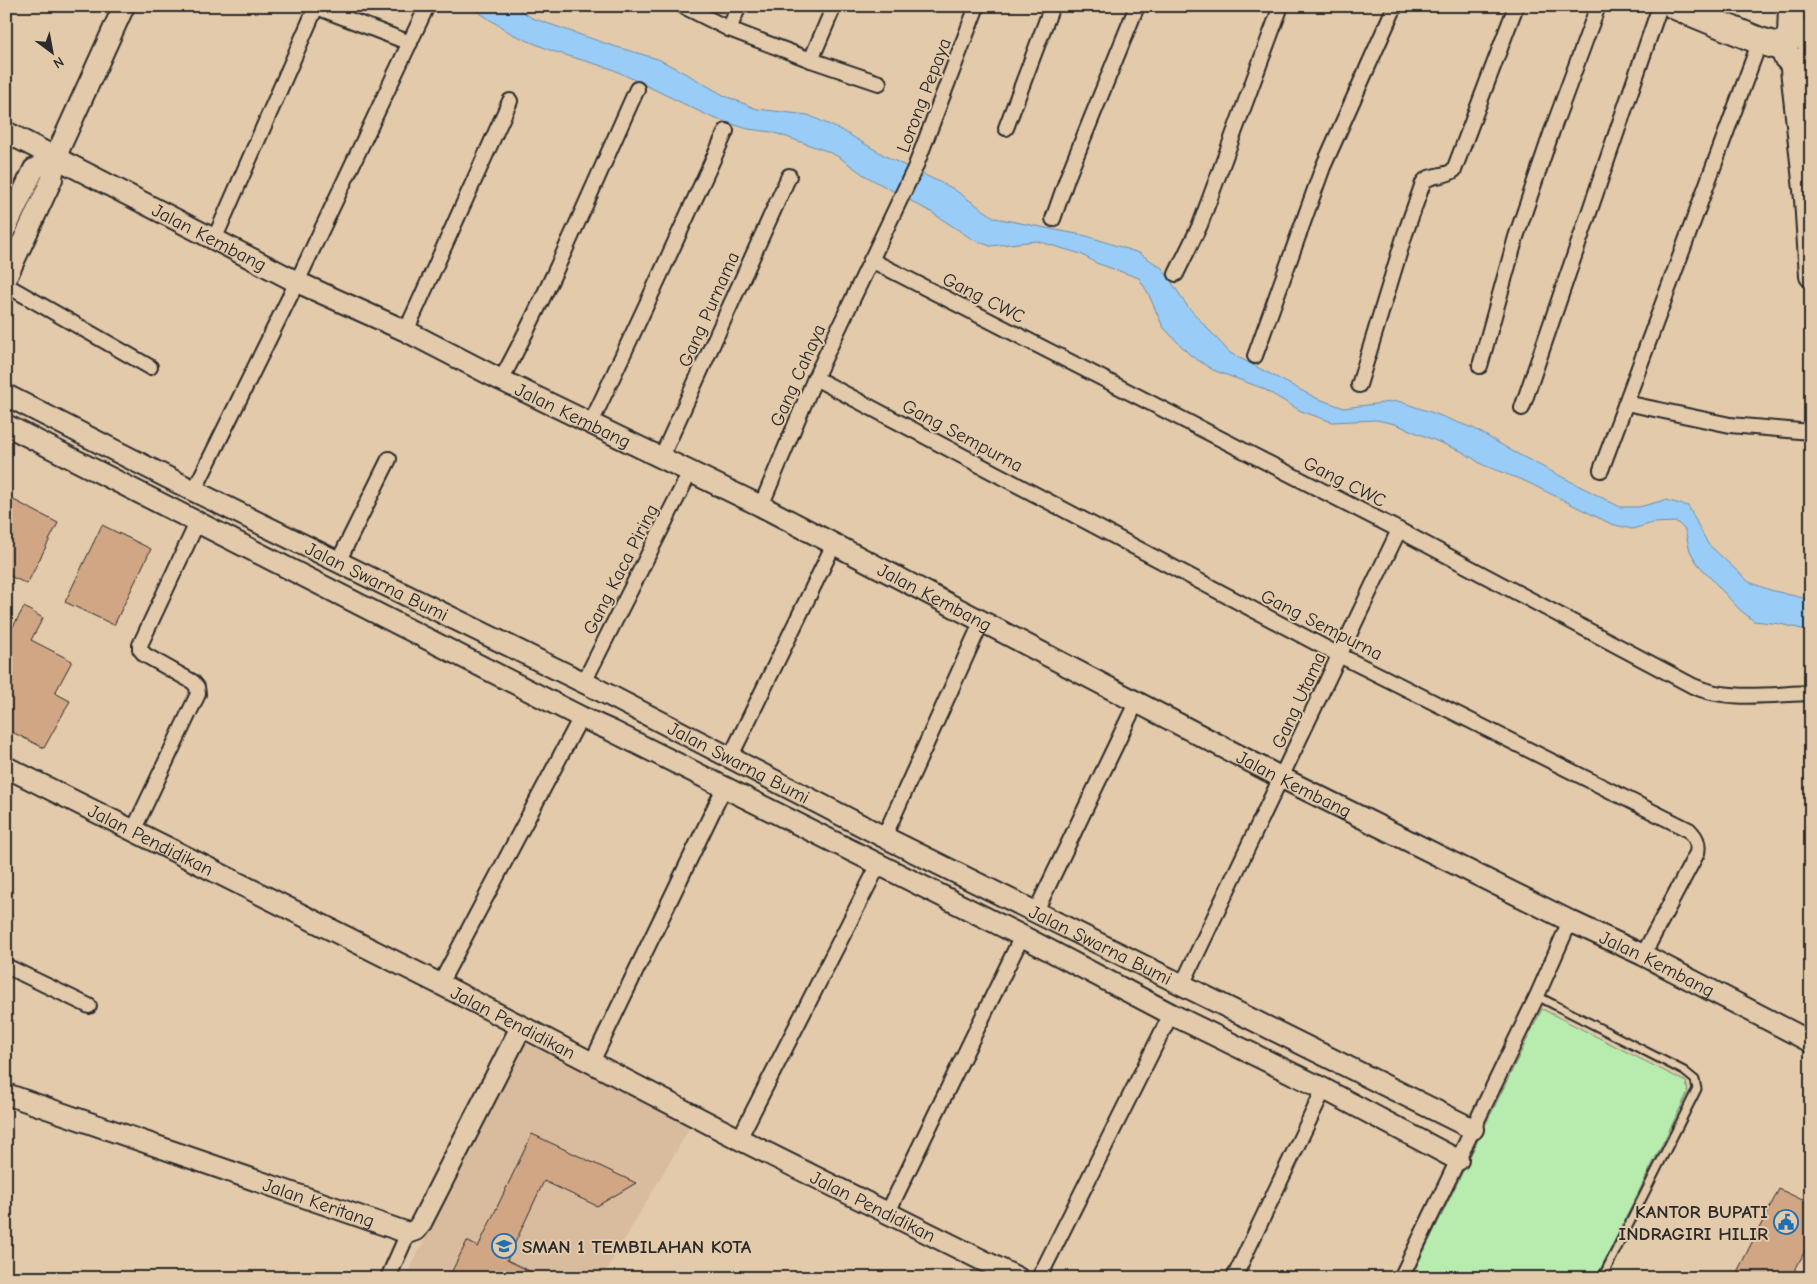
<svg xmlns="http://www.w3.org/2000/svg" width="1817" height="1284" viewBox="0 0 1817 1284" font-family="'Comic Neue',sans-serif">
	<rect width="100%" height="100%" fill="#e3caab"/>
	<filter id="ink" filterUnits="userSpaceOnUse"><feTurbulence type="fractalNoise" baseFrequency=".02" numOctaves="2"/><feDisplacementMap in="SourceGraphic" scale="10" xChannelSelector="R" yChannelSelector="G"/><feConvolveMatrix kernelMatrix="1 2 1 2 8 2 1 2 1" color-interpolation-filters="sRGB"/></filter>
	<g filter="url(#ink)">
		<polygon fill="#d9bc9e" points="525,1043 692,1124 602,1278 405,1278"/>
		<polygon fill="#b8ecae" stroke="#728c6c" points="1542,1009 1686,1082 1688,1092 1596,1278 1411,1278"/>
		<polygon fill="#99ccf7" stroke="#6d8ca5" points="469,6 514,6 532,18 610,45 658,59 692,77 723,95 757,109 808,115 843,131 889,158 952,188 995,218 1087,236 1139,253 1162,268 1188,307 1230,353 1316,398 1344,408 1398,401 1433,413 1475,429 1512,451 1620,507 1639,507 1665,500 1688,506 1708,544 1749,582 1770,590 1811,600 1811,631 1780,624 1754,621 1739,609 1697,563 1690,551 1685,530 1677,522 1653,523 1632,529 1611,524 1527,482 1483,465 1463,452 1395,424 1376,420 1332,422 1301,411 1262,388 1213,370 1190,355 1163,327 1148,293 1139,278 1096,263 1081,254 1037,241 990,246 972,239 931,212 864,175 839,157 824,150 772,132 748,129 713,118 612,69 552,51 512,34"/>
		<g fill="#d0a685" stroke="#2b2b2b">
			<polygon points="6,496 58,523 27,584 6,574"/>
			<polygon points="102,525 151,549 114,625 65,602"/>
			<polygon points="24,607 43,618 31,640 72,661 55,693 70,701 44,748 6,729 6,639"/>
			<polygon points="532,1134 636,1183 597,1206 544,1181 507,1260 544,1278 462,1278 451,1273 467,1241 478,1247"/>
			<polygon points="1779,1189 1811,1204 1811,1239 1791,1278 1734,1278"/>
		</g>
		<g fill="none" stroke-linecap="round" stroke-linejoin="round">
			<defs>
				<polyline id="lane" points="1537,996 1684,1071 1695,1080 1697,1089 1602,1278"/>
				<g id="street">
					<polyline points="314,6 410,43"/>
					<polyline points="683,6 729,29 811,60 879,83"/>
					<polyline points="729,29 739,6"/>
					<polyline points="811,60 834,6"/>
					<polyline points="1006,128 1052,6"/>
					<polyline points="1053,219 1068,176 1137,6"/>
					<polyline points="214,240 316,7"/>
					<path d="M871 260 1399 530 1693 686C1729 702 1772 694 1811 693"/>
					<polyline points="1176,274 1200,225 1281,6"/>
					<polyline points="6,285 150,367"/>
					<polyline points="406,331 510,101"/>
					<polyline points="1255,356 1323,167 1395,6"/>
					<polyline points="1480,366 1516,237 1552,131 1598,6"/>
					<path d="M815 378 1339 655 1689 830C1696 837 1699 843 1697 853L1643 955"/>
					<path d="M501 380C552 286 593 186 637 89"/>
					<path d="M1359 385 1405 234 1423 183C1429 173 1445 178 1454 170L1516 6"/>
					<polyline points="1626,403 1730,425 1811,432"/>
					<polyline points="1522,408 1660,6"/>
					<polyline points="591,423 650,297 726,131"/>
					<polyline points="661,458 789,176"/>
					<polyline points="1601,470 1760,41"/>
					<polyline points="194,491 297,282 427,6"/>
					<polyline points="761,506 815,378 915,168 977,6"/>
					<polyline points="338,562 389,459"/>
					<polyline points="583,684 690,472"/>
					<polyline points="730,758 834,544"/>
					<polyline points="133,831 198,694 197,687 193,682 145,655 140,649 140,645 197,523"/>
					<polyline points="884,837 982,621"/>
					<polyline points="1036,911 1136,703"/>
					<polyline points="6,966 89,1006"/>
					<polyline points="440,984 581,717"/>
					<polyline points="1182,985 1399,530"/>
					<polyline points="592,1062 724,788"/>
					<polyline points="739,1139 879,864"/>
					<polyline points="888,1212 1022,936"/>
					<polyline points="388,1278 408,1233"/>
					<polyline points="1039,1278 1171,1014"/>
					<polyline points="1234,1278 1324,1089"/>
					<polyline points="1401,1278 1537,996 1570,921"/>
				</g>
				<g id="secondary">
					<path id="s1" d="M6 132 297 282 406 331 501 380 761 506 1282 778 1570 921 1643 955 1811 1042"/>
					<polyline points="6,228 34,169 55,158"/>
					<polyline points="6,278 52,179 55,158 124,6"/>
					<path id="s2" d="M6 395 194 491 601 691 884 837 1473 1129"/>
					<polyline points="6,425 581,717 612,731 1022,936 1171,1014 1324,1089 1458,1160"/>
					<path id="s3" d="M6 767 440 984 739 1139 1018 1278"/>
					<path id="s4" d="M6 1094 408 1233 416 1230 420 1225 521 1027"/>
				</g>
				<polyline id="primary" points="1791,60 1806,199 1811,276"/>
				<g id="highway">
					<polyline points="1675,6 1760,41 1784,48"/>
					<polyline points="1791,36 1792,6"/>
					<path d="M1811 42C1799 26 1777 39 1787 57 1795 64 1805 63 1811 54"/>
				</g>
			</defs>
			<use href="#lane" stroke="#2b2b2b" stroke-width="11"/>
			<use href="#street" stroke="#2b2b2b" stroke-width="18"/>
			<use href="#secondary" stroke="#2b2b2b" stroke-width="24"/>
			<use href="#primary" stroke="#2b2b2b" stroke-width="26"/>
			<use href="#highway" stroke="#2b2b2b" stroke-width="30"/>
			<use href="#lane" stroke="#e3caab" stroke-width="7"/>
			<use href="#street" stroke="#e3caab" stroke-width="14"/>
			<use href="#secondary" stroke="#e3caab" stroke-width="20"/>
			<use href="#primary" stroke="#e3caab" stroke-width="22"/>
			<use href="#highway" stroke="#e3caab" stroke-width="26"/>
		</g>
	</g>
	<defs>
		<symbol id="civic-ring" viewBox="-11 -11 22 22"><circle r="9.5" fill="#e3caab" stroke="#1f6fb2" stroke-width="1.5"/><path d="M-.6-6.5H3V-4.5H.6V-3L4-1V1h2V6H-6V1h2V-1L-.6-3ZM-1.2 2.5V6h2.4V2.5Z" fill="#1f6fb2"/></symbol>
		<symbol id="school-ring" viewBox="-11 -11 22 22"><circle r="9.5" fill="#e3caab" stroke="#1f6fb2" stroke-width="1.5"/><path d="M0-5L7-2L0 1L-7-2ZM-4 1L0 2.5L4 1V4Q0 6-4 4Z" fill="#1f6fb2"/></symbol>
	</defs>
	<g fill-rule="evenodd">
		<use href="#civic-ring" x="1772" y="1208" width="28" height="28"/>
		<use href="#school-ring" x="490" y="1232" width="28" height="28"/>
	</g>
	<g text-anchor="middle" stroke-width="4" stroke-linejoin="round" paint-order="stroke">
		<g font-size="19" fill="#2b2b2b" stroke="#e3caab">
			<text transform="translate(923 95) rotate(-69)" y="7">Lorong Pepaya</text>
			<text dy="7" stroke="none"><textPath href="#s1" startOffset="229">Jalan Kembang</textPath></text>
			<text transform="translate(984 297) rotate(27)" y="7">Gang CWC</text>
			<text transform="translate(708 309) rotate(-66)" y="7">Gang Purnama</text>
			<text transform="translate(797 375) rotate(-66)" y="7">Gang Cahaya</text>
			<text dy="7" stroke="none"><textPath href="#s1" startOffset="634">Jalan Kembang</textPath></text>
			<text transform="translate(963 435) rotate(28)" y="7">Gang Sempurna</text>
			<text transform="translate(1345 481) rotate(27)" y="7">Gang CWC</text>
			<text transform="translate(620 569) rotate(-63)" y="7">Gang Kaca Piring</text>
			<text dy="7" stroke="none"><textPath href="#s2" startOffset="415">Jalan Swarna Bumi</textPath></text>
			<text dy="7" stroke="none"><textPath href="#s1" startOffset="1039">Jalan Kembang</textPath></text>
			<text transform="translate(1322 624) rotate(27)" y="7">Gang Sempurna</text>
			<text transform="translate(1298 700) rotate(-65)" y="7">Gang Utama</text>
			<text dy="7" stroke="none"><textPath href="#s2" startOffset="820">Jalan Swarna Bumi</textPath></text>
			<text dy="7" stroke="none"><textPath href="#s1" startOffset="1444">Jalan Kembang</textPath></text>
			<text dy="7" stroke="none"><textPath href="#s3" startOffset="162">Jalan Pendidikan</textPath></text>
			<text dy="7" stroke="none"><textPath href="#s2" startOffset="1225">Jalan Swarna Bumi</textPath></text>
			<text dy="7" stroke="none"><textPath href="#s1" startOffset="1849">Jalan Kembang</textPath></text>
			<text dy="7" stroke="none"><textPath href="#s3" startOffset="568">Jalan Pendidikan</textPath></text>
			<text dy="7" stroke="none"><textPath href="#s4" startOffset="331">Jalan Keritang</textPath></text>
			<text dy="7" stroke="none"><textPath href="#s3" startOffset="972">Jalan Pendidikan</textPath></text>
		</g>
		<g font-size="19" font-weight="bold" fill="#2b2b2b" stroke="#e3caab" text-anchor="end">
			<text x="1768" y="1218">KANTOR BUPATI<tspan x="1768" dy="22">INDRAGIRI HILIR</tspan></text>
			<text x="522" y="1253" text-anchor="start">SMAN 1 TEMBILAHAN KOTA</text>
		</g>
	</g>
	<rect width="1817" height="1284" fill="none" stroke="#e3caab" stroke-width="25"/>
	<rect x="12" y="12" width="1792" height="1259" fill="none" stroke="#2b2b2b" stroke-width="2" filter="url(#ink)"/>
	<g transform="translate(52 52) rotate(148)" stroke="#e3caab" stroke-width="4" paint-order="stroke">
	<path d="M0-4L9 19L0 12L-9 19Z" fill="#2b2b2b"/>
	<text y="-8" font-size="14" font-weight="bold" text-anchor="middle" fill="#2b2b2b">N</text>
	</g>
</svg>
